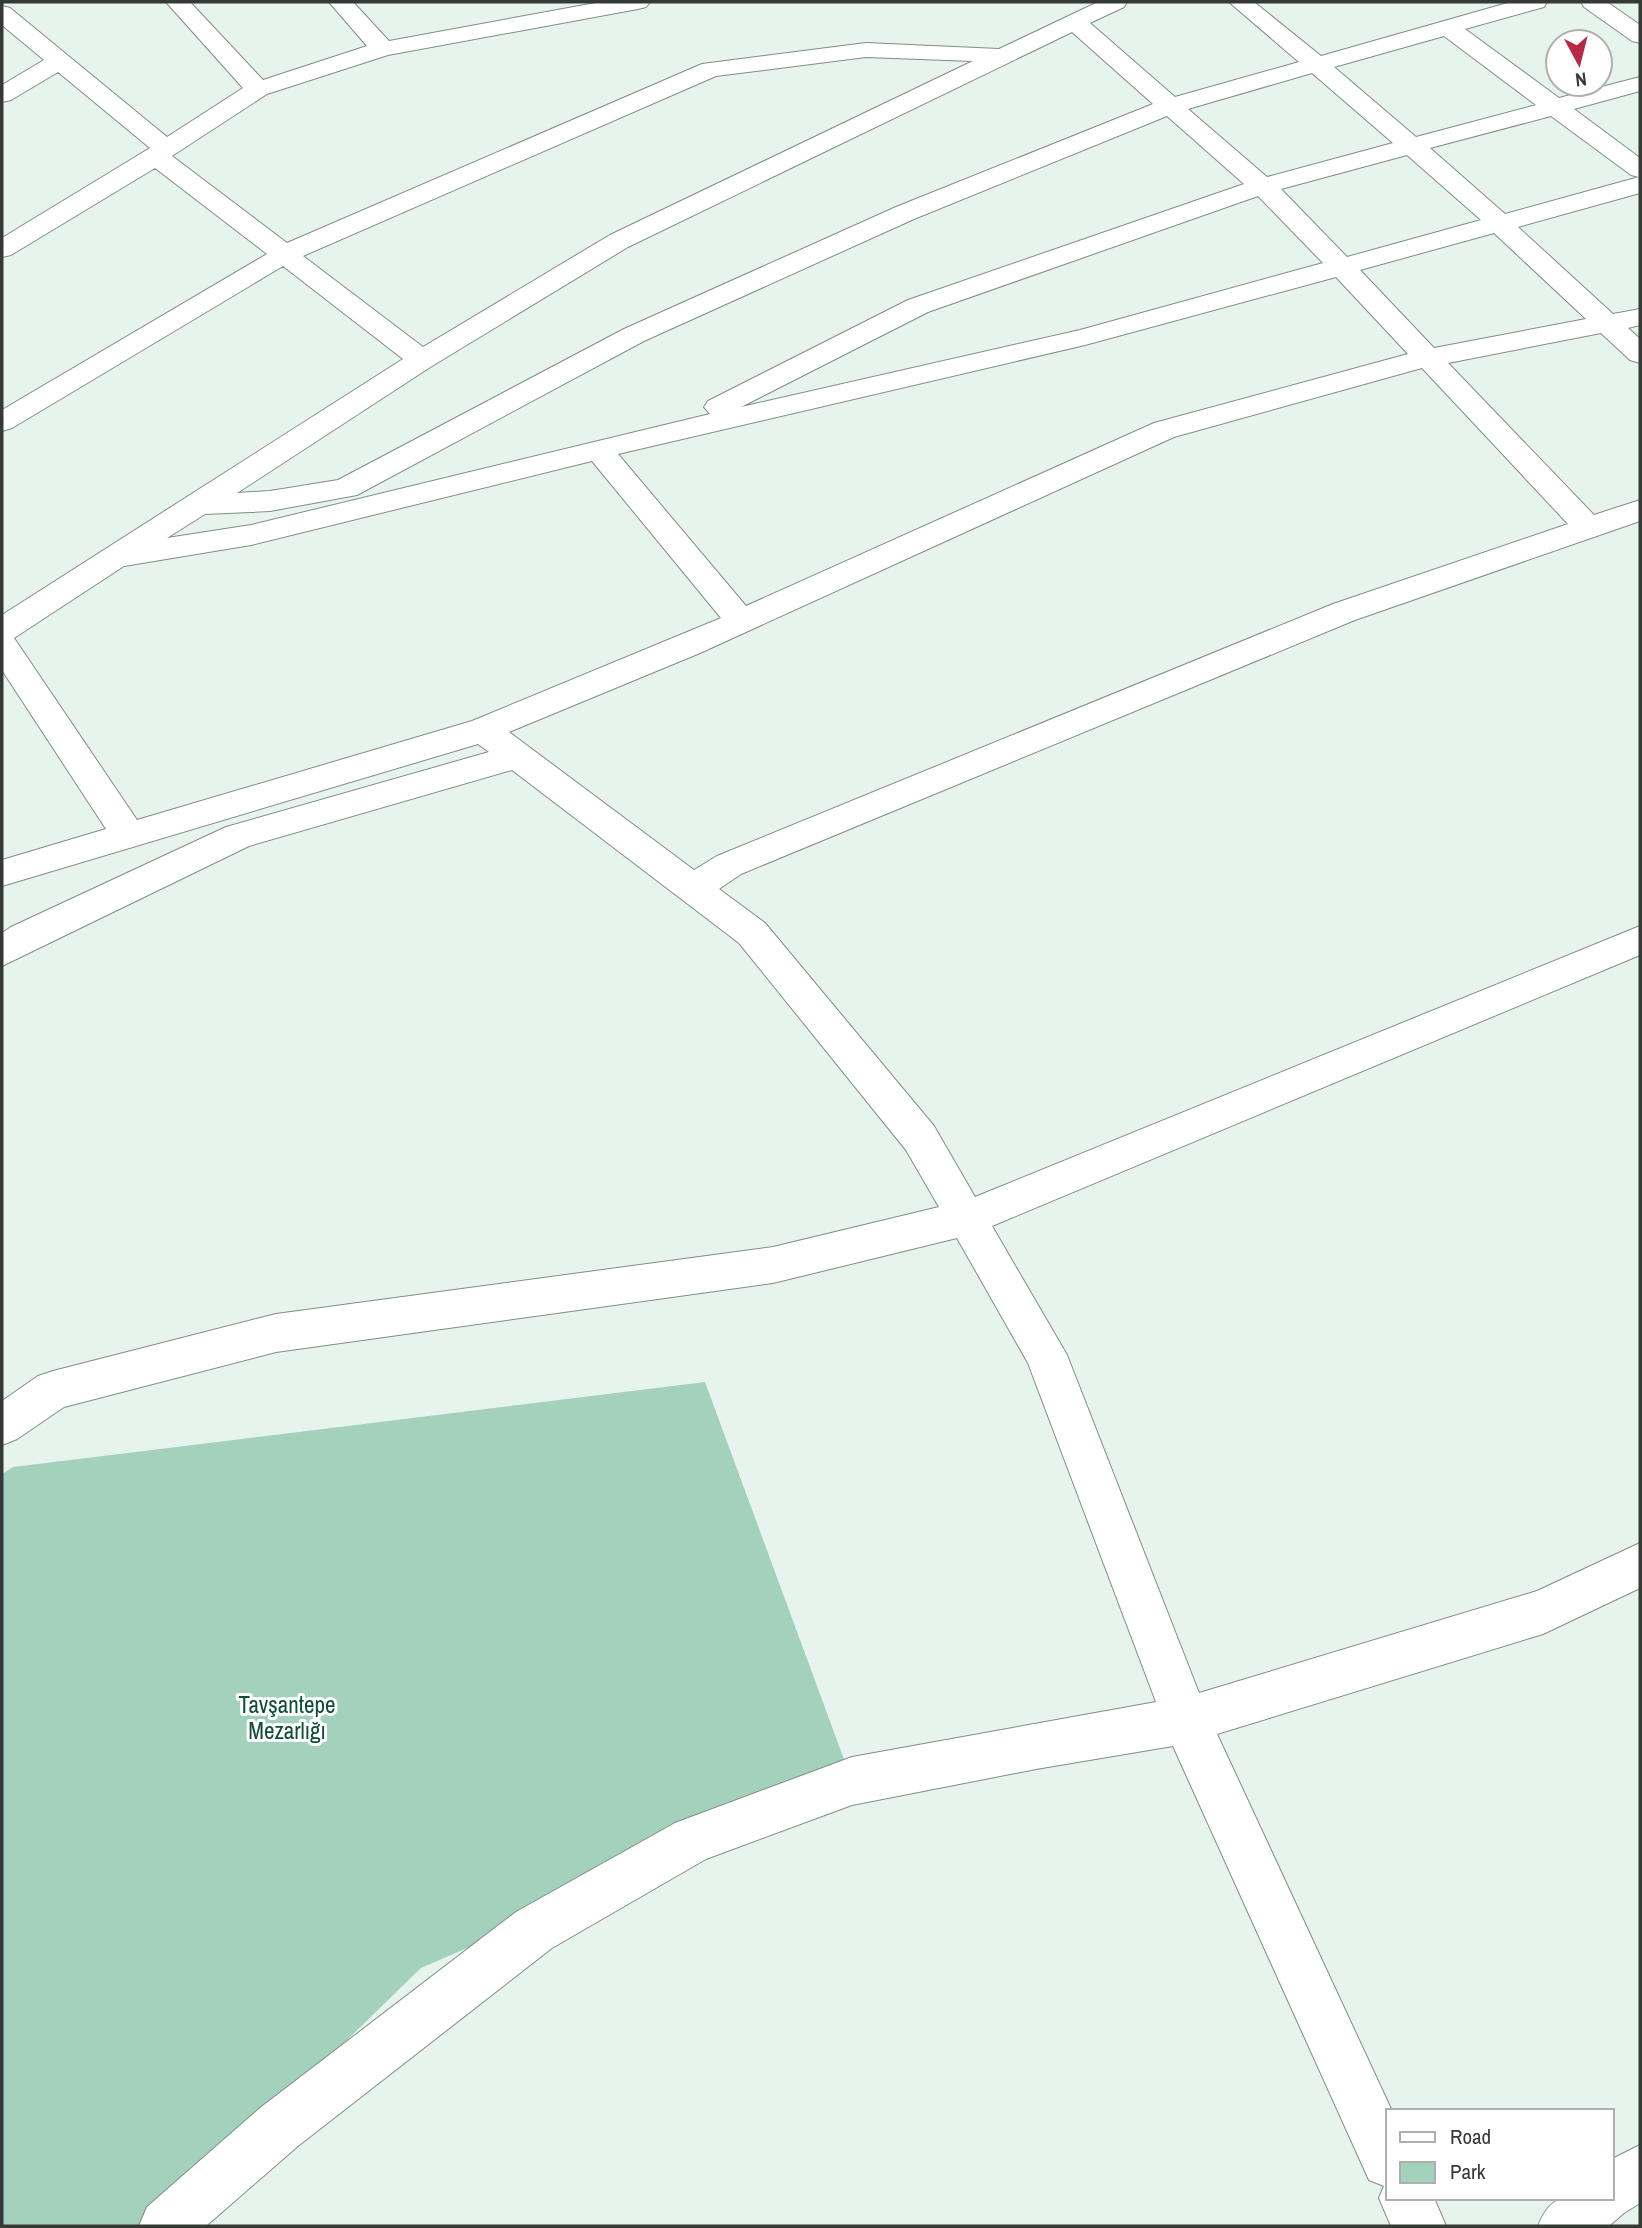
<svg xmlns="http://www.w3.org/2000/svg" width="1642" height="2228" viewBox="0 0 1642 2228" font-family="'Archivo Narrow',sans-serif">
	<rect width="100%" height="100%" fill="#e7f4ee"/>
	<polygon fill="#a3d1bb" points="705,1382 852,1781 421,1968 156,2226 2,2226 2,1474 13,1467"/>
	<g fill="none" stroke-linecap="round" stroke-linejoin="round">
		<defs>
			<g id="minor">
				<path d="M166 2H190L263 80 367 46 329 2H353L389 41 601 2H650L646 7 638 9 388 55 267 94 172 156 287 243 702 64 866 43 999 49 1098 2H1127L1124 7 1090 23 1175 97 1299 62 1229 2H1254L1321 56 1511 2H1547L1544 7 1465 29 1559 98 1640 77V91L1574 109 1640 158V193L1518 227 1613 314 1640 309V325L1628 328 1640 339V363L1630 360 1601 333 1448 363 1594 515 1640 500V521L1355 620 741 874 719 889 765 923 934 1126 975 1197 1640 926V955L992 1226 1067 1355 1199 1693 1537 1591 1640 1543V1588L1543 1634 1217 1734 1392 2111H1388V2198H1434L1446 2226H1391L1379 2198 1384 2186 1369 2180 1173 1746 1036 1769 852 1805 706 1859 552 1948 298 2146 206 2226H139L147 2207 260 2108 516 1912 675 1823 852 1757 1156 1702 1028 1363 957 1238 773 1283 276 1352 64 1407 17 1439 2 1445V1401L38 1376 53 1371 276 1314 773 1247 939 1207 906 1150 739 943 512 770 249 846 2 966V933L11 927 226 827 489 752 478 744 2 886V860L106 829 2 670V615L403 359 283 266 12 428 2 431V410L267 254 155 168 11 255 2 257V238L150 148 58 72 11 100 2 102V85L44 60 2 25V6L10 8 167 137 243 88ZM1072 32 1153 104 896 207 624 329 338 480 270 491 237 493 432 366 628 247ZM1444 36 1536 105 1416 137 1334 67ZM866 57 973 61 610 235 423 347 303 256 716 76ZM1312 73 1393 143 1267 177 1188 109ZM1167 116 1244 184 908 300 708 401 704 407 710 414 251 525 167 538 205 514 270 511 357 495 644 341 914 219ZM1551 116 1631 175 1639 177 1505 214 1430 148ZM1407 155 1481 220 1347 257 1281 189ZM1258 196 1323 263 1080 330 741 407 928 312ZM1494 233 1586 319 1434 348 1360 270ZM1336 277 1408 354 1154 423 746 606 618 454 1085 345ZM1422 368 1568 524 1333 604 717 856 694 870 509 732 700 653 1174 437ZM592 461 721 618 472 721 137 820 14 638 124 566 251 545Z"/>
				<polygon points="1581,2 1607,2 1640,25 1640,43 1632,41 1584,7"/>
				<path d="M1640 2145V2203L1624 2213 1609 2226H1538C1553 2187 1576 2198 1612 2198V2159Z"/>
			</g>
		</defs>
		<use href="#minor" stroke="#818d87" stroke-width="2"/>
		<use href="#minor" fill="#fff" fill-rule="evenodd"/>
	</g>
	<g text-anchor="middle" stroke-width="6" stroke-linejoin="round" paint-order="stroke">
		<g font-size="23" fill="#0f4d37" stroke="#fff">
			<text x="287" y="1713">Tavşantepe<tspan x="287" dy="26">Mezarlığı</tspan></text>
		</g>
	</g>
	<rect width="1642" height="2228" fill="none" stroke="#353a37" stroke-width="7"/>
	<rect x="1386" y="2109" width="228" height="91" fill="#ffffff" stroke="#aeb0af" stroke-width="2"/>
	<rect x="1400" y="2132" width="35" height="10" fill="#ffffff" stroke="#aeb0af" stroke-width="2"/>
	<text x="1450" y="2144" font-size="21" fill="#353a37">Road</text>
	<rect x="1400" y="2162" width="35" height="21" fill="#a3d1bb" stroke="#aeb0af" stroke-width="2"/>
	<text x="1450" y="2179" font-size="21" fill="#353a37">Park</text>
	<g transform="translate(1579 63) rotate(173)"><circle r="33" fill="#ffffff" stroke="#aeb0af" stroke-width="2"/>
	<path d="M0-5L12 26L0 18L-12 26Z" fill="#b92847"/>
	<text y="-10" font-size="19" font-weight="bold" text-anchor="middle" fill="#353a37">N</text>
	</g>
</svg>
